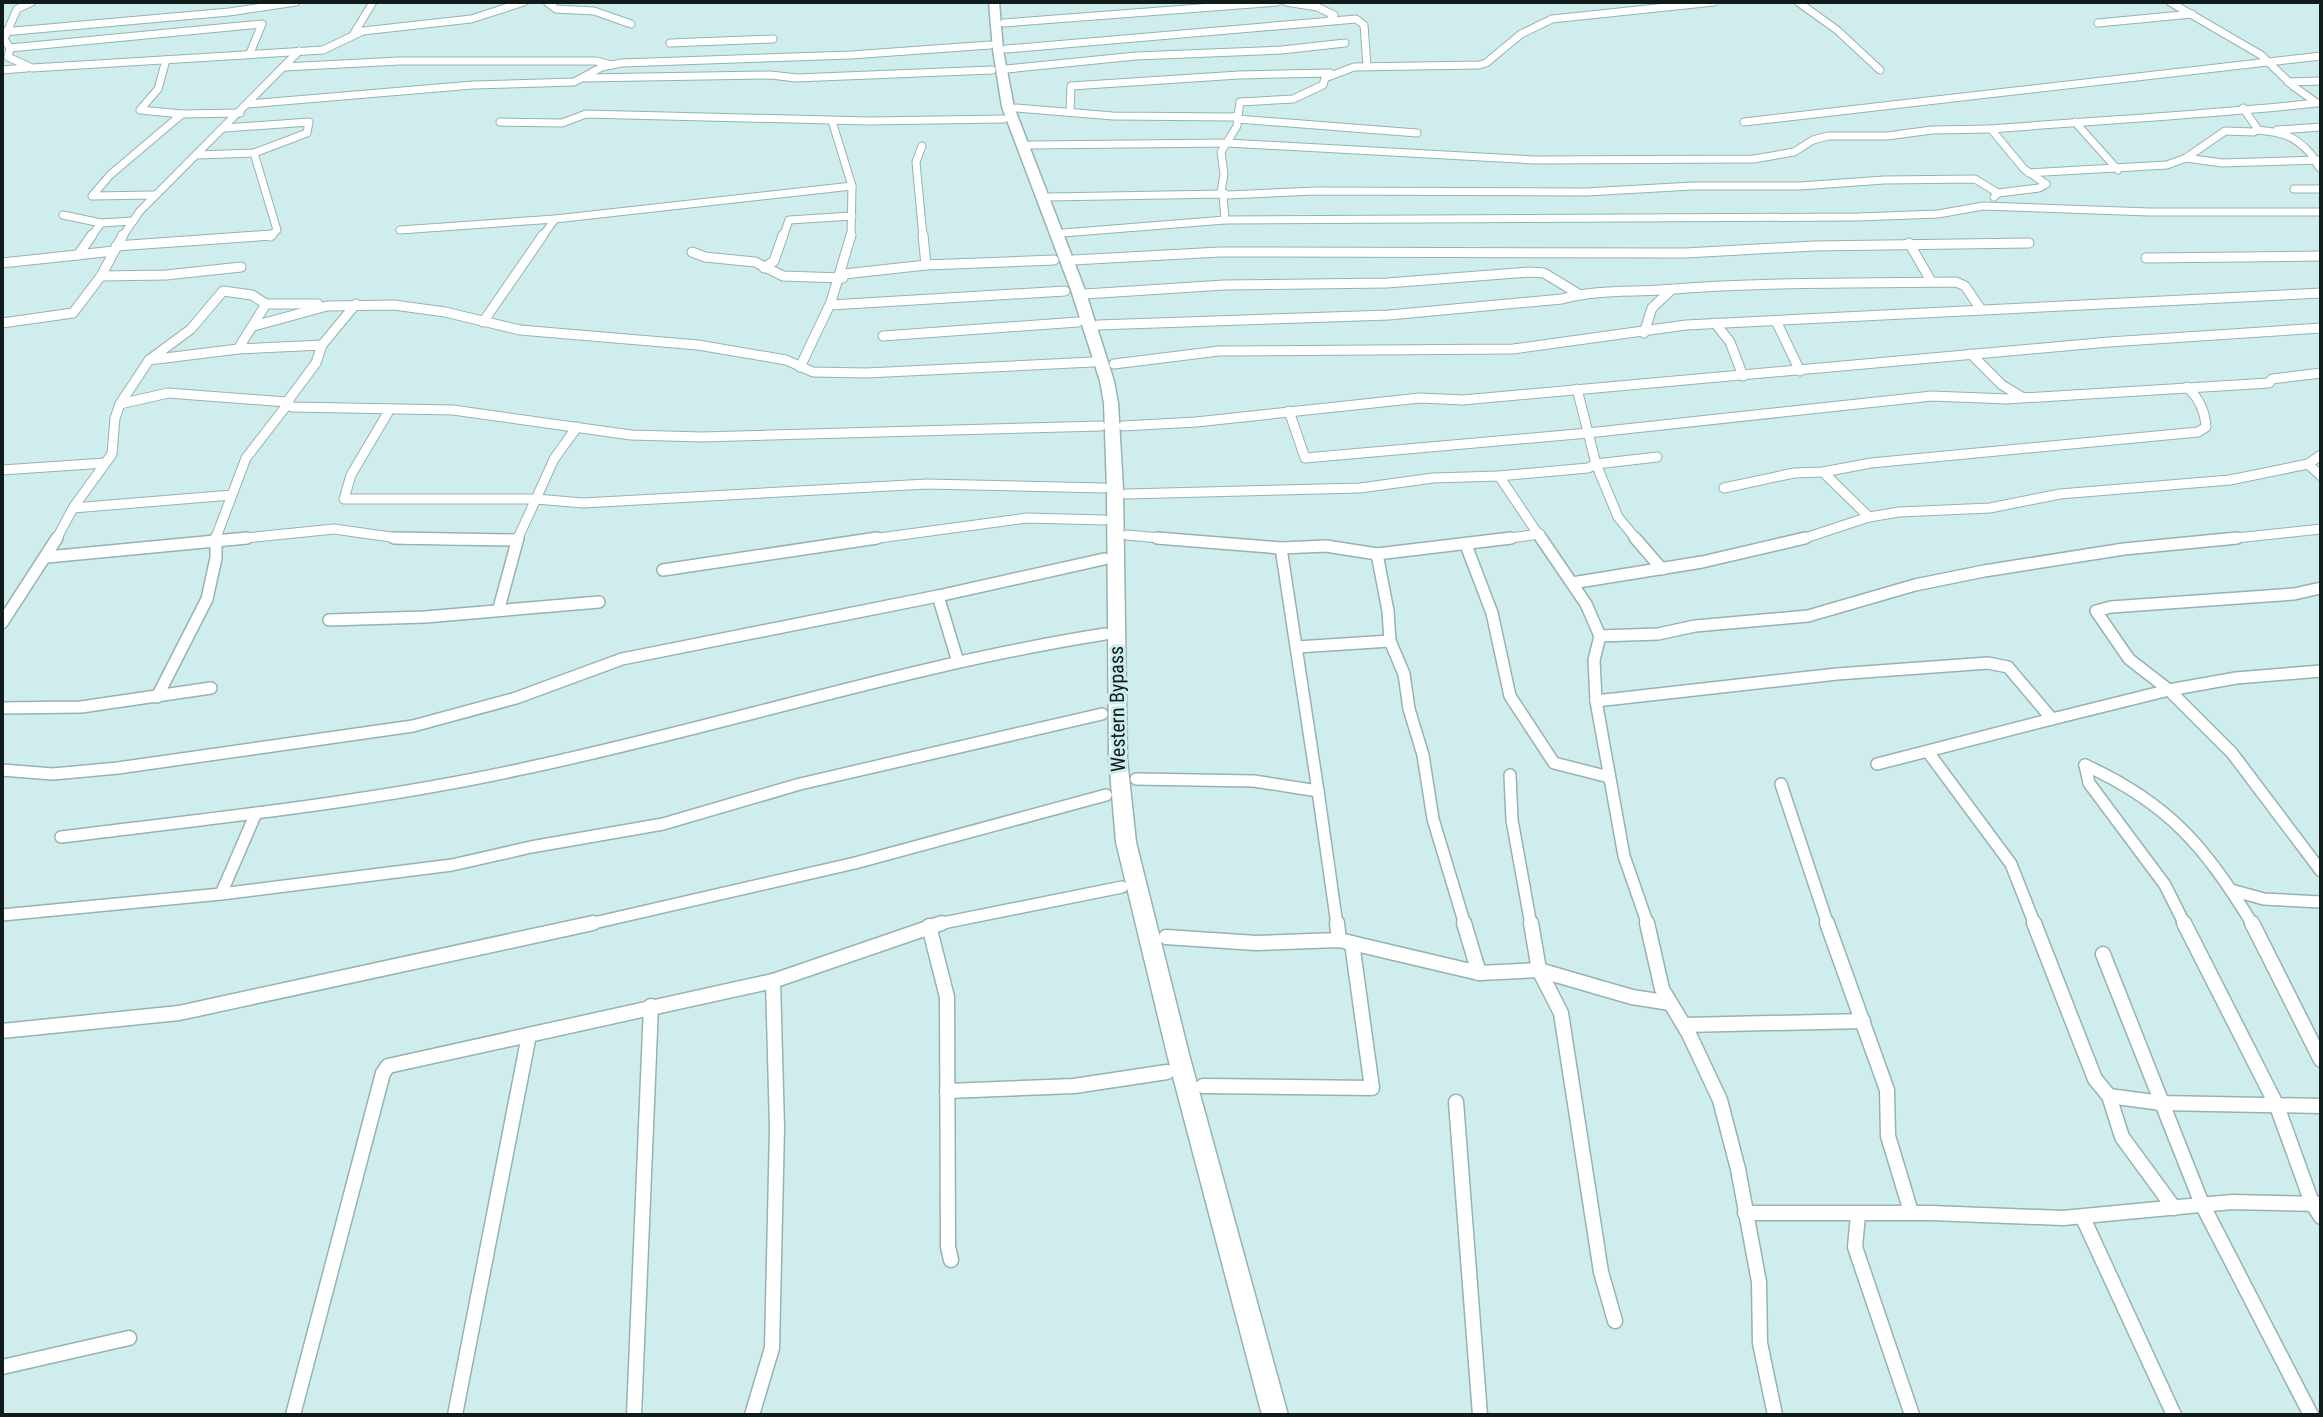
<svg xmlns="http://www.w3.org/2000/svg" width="2323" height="1417" viewBox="0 0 2323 1417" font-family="'Roboto Condensed',sans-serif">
	<rect width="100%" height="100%" fill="#d0eded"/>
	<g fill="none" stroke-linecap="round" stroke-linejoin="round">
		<defs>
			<g id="minor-far3">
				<polyline points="32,2 17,9 4,39 10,48 8,57 32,68 323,50 363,31 471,19 524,2"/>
				<polyline points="547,2 556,9 594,11 631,24"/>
				<polyline points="1286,2 1317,7 1334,15 1329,21"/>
				<polyline points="1798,2 1837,30 1880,70"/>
				<polyline points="1004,23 1277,2"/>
				<polyline points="2098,23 2192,14"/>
				<polyline points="3,32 229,12 296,2"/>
				<polyline points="353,35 373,2"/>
				<polyline points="670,43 773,39"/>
				<polyline points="10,48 262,24 250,53"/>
				<polyline points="1006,49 1356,19 1364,25 1367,66"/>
				<polyline points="166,60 158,89 140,110 182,114 240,113"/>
				<polyline points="284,67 399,61 596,61 611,65"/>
				<polyline points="1007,69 1136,56 1282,50 1345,43"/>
				<polyline points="2,70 27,68"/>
				<polyline points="584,78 771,75 796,78 992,70"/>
				<polyline points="2288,82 2321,81"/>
				<polyline points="247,104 473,85 574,82 602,67 621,63 851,55 990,45"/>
				<polyline points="1016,108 1113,116 1232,117 1238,116 1240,102 1293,99 1323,85 1325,78 1354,67 1479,65 1486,63 1521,34 1552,19 1714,2"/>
				<polyline points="1070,112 1071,86 1239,75 1330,73"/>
				<polyline points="1238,116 1237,126 1221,152 1224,174 1221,192 1228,195 1316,191 1586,192 1693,186 1800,186 1884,180 1975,179 1998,193"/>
				<polyline points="1237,119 1417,133"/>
				<polyline points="832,121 852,186 851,237"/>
				<polyline points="500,122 562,123 586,114 868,121 1004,119"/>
				<polyline points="1744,122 2321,56"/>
				<polyline points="2075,122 2118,170"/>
				<path d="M2256 130C2280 132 2293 134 2310 153 2315 158 2315 164 2321 169"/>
				<polyline points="2277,130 2321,127"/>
				<polyline points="1030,145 1228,143 1535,160 1754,159 1794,152 1813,140 1828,136 1887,136 1932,130 1991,129"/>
				<polyline points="922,146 916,162 923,237"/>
				<polyline points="254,153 277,230 270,237"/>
				<polyline points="197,155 254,153 307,133 309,122 225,128"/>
				<polyline points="2186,158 2222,163 2321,160"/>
				<polyline points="2029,173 2167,165 2186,158 2225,131 2254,132 2257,128 2243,108"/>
				<path d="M2046 184 2024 169 1991 129C2100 120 2208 115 2317 103L2293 86 2261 55 2170 2"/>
				<polyline points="2294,189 2321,189"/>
				<polyline points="154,195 92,196 110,175 182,114"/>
				<polyline points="1049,197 1223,194 1225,220"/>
				<polyline points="1994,197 1998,193 2039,188 2046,184"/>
				<polyline points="63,215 101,223 133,221"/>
				<polyline points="400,230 555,219 852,186"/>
				<polyline points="1063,233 1225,220 1858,217 1938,214 1983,206 2149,212 2321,212"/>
				<polyline points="91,237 101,223"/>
				<polyline points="122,237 140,211 299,51"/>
				<polyline points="542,237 555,219"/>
				<polyline points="783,237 789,220 852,216"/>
			</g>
			<g id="minor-far2">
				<polyline points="923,235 926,265"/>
				<polyline points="1909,243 1931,281"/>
				<polyline points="116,246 272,235"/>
				<polyline points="692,252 705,257 755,262 783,276 843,278"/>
				<polyline points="78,255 92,235"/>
				<polyline points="2146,258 2321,256"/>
				<polyline points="1073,260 1220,252 1685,253 1814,246 2029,243"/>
				<polyline points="2,263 114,251"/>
				<polyline points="764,268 774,261 783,235"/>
				<polyline points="844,274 926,265 1054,260"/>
				<polyline points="101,276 166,275 241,267"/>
				<polygon points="223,291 252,295 266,304 238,349 149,360 191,329"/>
				<polyline points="1085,294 1224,285 1387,283 1529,272 1544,273 1577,293"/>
				<polyline points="266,304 318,304"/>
				<polyline points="831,305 1065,291"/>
				<polyline points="1776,321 1800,371"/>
				<polyline points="483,322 543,235"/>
				<polyline points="2,323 73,313 101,276 123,235"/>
				<polyline points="1715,323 1730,342 1743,376"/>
				<path d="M1098 325 1389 315 1562 299C1594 290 1627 292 1660 290 1758 282 1857 283 1956 282L1965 286 1980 308"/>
				<polyline points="254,326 327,306 394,305 445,312 520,330 698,345 786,360 813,372 866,373 1093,362"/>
				<polyline points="1644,333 1652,308 1671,290"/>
				<polyline points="883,336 1078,322"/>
				<polyline points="322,345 356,304"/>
				<polyline points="238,349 322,345 316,363 287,402 292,407 453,410 631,435 702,437 1101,426"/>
				<polyline points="1971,354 2002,385 2022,397"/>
				<polyline points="1114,364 1219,351 1513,349 1686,325 2321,293"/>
				<polyline points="800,367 831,302 851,235"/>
				<polyline points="120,404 168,393 287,402"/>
				<polyline points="390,409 351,475 344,499 536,499 517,540"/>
				<polyline points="1289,411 1305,458 1588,433 1932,396 2007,399 2269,383 2272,379 2321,373"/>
				<polyline points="1123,426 1196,422 1420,398 1463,400 2109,342 2321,328"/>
				<polyline points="577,427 554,459 536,499 583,503 927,484 1104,488"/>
				<polyline points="2308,464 2321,455"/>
				<polyline points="2,470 105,463"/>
				<polyline points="1823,472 1869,517"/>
				<polyline points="1499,476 1588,468 1596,464 1577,389"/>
				<path d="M1724 488 1794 473 1823 472 1871 463 2198 432 2206 427C2205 410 2199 398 2187 387"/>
				<polyline points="1126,494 1360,488 1433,478 1499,476 1542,540"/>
				<polyline points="73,508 232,495"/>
				<polyline points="1127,535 1181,540"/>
				<polyline points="56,540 73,508 112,454 115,418 120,404 149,360"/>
				<polyline points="215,540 246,458 287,405"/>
				<polyline points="226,540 334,529 405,539 463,540"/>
				<polyline points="864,540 1027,518 1104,520"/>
				<polyline points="1495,540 1540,534"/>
				<polyline points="1637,540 1618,517 1596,464 1657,457"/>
				<polyline points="1799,540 1869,517 1899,512 1990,508 2060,494 2230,480 2308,464 2321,476"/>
				<polyline points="2217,540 2321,529"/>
			</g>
			<g id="minor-far1">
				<polyline points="394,538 517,540"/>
				<polyline points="1157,538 1281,548 1326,546 1377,554 1511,538"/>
				<polyline points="1541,538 1586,604 1600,636 1594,660 1596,701 1624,856 1648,925"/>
				<polyline points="1635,538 1662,569"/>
				<polyline points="1466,545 1492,613 1510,696 1554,763 1609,777"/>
				<polyline points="1281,548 1318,791"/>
				<polyline points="1377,554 1388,611 1390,641 1404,674 1409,709 1423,755 1433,819 1465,925"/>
				<polyline points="47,557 247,538"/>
				<polyline points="663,570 877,538"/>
				<polyline points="1572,583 1702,562 1805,538"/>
				<polyline points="938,596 958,662"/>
				<polyline points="499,608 518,538"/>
				<polyline points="329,620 425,617 599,602"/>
				<polyline points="2,623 57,538"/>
				<polyline points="1600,636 1658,634 1695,626 1808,616 1915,585 1984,571 2124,549 2237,538"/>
				<polyline points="1297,647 1390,641"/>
				<polyline points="2321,671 2236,678 2169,690 2232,753 2321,871"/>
				<polyline points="157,697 207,599 216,558 216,538"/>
				<polyline points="1596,701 1837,674 1988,663 2008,667 2052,719 2169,690 2129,659 2096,611 2111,607 2294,594 2321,588"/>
				<polyline points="2,708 81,707 211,688"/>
				<polyline points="1928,752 2011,864 2035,925"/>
				<polyline points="1877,764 2052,719"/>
				<polyline points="2085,765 2089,783 2165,885 2185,925"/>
				<path d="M2085 765C2170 804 2205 847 2253 925"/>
				<polyline points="2,770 53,774 118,768 413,726 516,698 622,659 938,596 1104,559"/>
				<polyline points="1510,775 1512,820 1531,925"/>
				<polyline points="1136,779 1254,781 1318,791 1337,925"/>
				<polyline points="1781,784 1828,925"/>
				<path d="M61 837C215 818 370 802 522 769 717 728 908 665 1105 634"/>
				<polyline points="2231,890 2264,899 2321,902"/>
				<polyline points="221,894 256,813"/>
				<polyline points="2,915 221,894 452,865 531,847 663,824 800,784 1102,714"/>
				<polyline points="585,925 855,863 1106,795"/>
				<polyline points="933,925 1122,887"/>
			</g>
			<g id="minor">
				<polyline points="1337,923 1339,940"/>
				<polyline points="1464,923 1479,973"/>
				<polyline points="1531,923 1539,970 1561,1013 1601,1272 1615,1321"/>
				<polyline points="1647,923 1662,989 1689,1034 1720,1100 1738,1169 1759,1282 1760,1343 1775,1415"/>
				<polyline points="1827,923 1887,1090 1888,1136 1911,1212"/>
				<polyline points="2034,923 2095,1079 2109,1096 2122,1137 2174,1208"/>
				<polyline points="2184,923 2277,1106 2312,1203 2321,1217"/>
				<polyline points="2252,923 2321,1060"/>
				<polyline points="929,926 947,997 948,1247 951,1260"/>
				<polyline points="1166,937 1256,943 1339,940 1479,973 1539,970 1632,997 1670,1003"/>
				<polyline points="2103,954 2202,1204 2311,1415"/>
				<polyline points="1684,1025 1863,1021"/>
				<polyline points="2,1031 179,1013 593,923"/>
				<polyline points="1203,1086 1372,1088 1352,943"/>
				<polyline points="947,1091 1074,1086 1167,1072"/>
				<polyline points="2109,1096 2161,1103 2321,1106"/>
				<polyline points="1456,1102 1480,1415"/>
				<polyline points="1745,1213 1931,1213 2063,1218 2232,1202 2321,1204"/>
				<polyline points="1858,1215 1855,1247 1912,1415"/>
				<polyline points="2083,1218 2174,1415"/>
				<polyline points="2,1367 129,1338"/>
				<polyline points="293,1415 383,1073 388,1066 773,981"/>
				<polyline points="455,1415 529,1035"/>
				<polyline points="634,1415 651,1006"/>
				<polyline points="752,1415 772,1348 777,1128 773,981 942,923"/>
			</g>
			<polygon id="primary" points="989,2 999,2 1003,50 1014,107 1085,290 1114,381 1118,403 1123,489 1127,759 1136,842 1190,1058 1288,1415 1262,1415 1168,1058 1116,842 1109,759 1107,489 1104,403 1100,381 1071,290 1002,107 993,50"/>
		</defs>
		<use href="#minor-far3" stroke="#96b2b2" stroke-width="9"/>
		<use href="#minor-far2" stroke="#96b2b2" stroke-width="11"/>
		<use href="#minor-far1" stroke="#96b2b2" stroke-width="14"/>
		<use href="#minor" stroke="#96b2b2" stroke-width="17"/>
		<use href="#primary" stroke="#96b2b2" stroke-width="3"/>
		<use href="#minor-far3" stroke="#fff" stroke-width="7"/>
		<use href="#minor-far2" stroke="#fff" stroke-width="9"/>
		<use href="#minor-far1" stroke="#fff" stroke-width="11"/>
		<use href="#minor" stroke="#fff" stroke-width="14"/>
		<use href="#primary" fill="#fff" fill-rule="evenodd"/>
	</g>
	<g text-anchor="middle" stroke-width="6" stroke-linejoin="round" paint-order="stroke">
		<g font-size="20" fill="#101b1b" stroke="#d0eded">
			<text transform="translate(1117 709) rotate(-91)" y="7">Western Bypass</text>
		</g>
	</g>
	<rect width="2323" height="1417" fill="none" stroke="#101b1b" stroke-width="8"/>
</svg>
